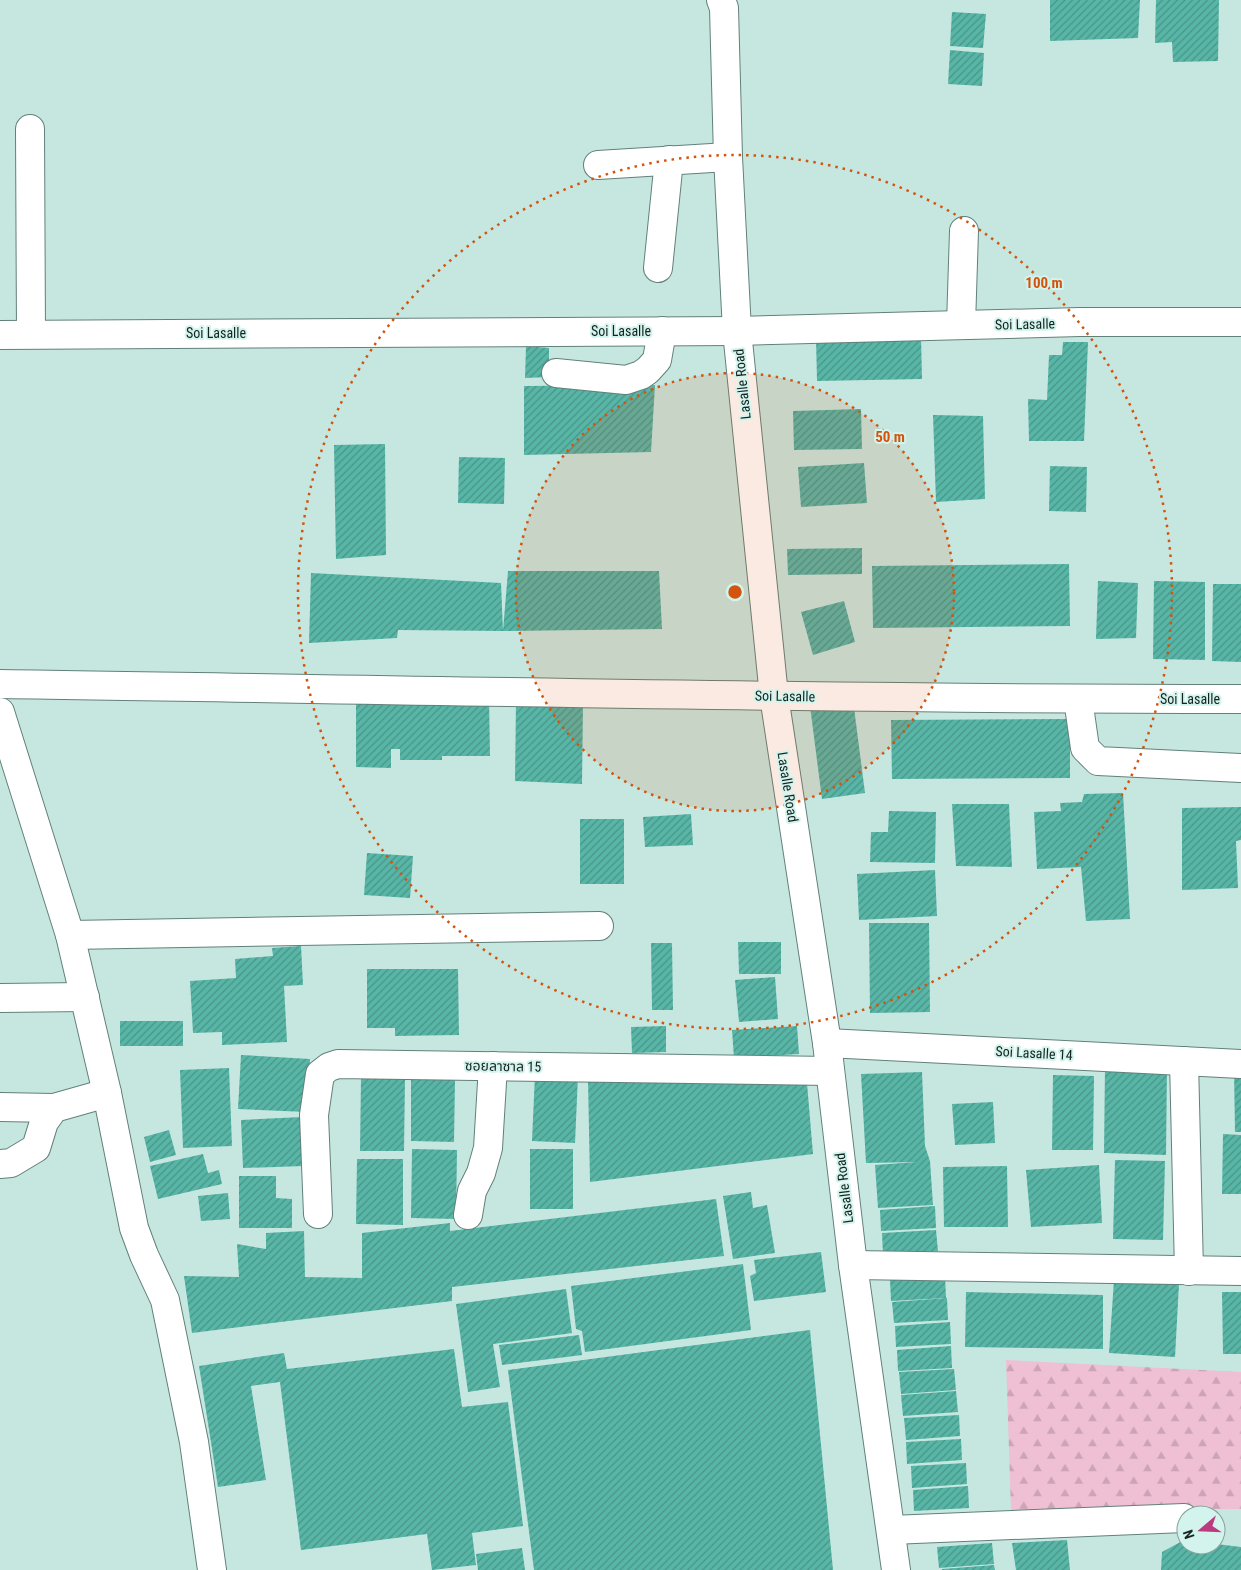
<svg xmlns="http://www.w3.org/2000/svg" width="1241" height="1570" viewBox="0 0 1241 1570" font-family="'Roboto Condensed','Noto Sans Thai',sans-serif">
	<defs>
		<pattern id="forest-firs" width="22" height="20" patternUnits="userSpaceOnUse" patternTransform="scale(1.25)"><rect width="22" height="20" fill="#efbfd3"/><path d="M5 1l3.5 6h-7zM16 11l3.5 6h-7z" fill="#cca4b5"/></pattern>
		<pattern id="building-hatch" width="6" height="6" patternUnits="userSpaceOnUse" patternTransform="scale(1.25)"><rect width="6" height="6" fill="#58b6a7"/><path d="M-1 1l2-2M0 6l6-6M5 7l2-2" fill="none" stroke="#489488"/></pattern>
	</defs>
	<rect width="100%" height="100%" fill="#c6e7e0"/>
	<polygon fill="url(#forest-firs)" points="1006,1360 1241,1372 1241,1509 1011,1510"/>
	<g fill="url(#building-hatch)">
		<polygon points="1050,0 1140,0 1138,38 1050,41"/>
		<polygon points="1156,0 1219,0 1218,61 1173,62 1172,42 1155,43"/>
		<polygon points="952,12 986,14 983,48 950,46"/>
		<polygon points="950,50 984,53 982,86 948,84"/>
		<polygon points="921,336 922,379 817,381 816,339"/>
		<polygon points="1063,342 1088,342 1084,441 1029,441 1028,399 1047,400 1049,355 1062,355"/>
		<polygon points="526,346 549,348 549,377 525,378"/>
		<polygon points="655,385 651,452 524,455 524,386"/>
		<polygon points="861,409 862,449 794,450 793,411"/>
		<polygon points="933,415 983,416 985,499 936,502"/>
		<polygon points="385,444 386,555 336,559 334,445"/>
		<polygon points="459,457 505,458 504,504 458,503"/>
		<polygon points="864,463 867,503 801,507 798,467"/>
		<polygon points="1050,466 1087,467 1086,512 1049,511"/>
		<polygon points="862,548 862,574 788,575 787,549"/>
		<polygon points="1069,564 1070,626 873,628 872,566"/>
		<polygon points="508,571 659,571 662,629 503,631"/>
		<polygon points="311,573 501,583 503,631 398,630 397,638 309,643"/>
		<polygon points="1098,581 1138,583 1136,638 1096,639"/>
		<polygon points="1154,581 1205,582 1205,660 1153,659"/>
		<polygon points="1213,584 1241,584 1241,662 1212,661"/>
		<polygon points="844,601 855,642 813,655 801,612"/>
		<polygon points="356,696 489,696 490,756 442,756 442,760 400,760 400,749 391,749 391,768 356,767"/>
		<polygon points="853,700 865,793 822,799 810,706"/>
		<polygon points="516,701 583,704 582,784 515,781"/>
		<polygon points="1070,719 1070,778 892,779 891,720"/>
		<polygon points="1123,793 1130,919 1086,921 1081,867 1037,869 1034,812 1061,811 1060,803 1082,802 1084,794"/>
		<polygon points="952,804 1009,804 1012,867 956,866"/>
		<polygon points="1241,807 1241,840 1236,841 1238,888 1182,890 1182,808"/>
		<polygon points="889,811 936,812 935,863 870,862 871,832 888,832"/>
		<polygon points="691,814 693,845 645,847 643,817"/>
		<rect x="580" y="819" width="44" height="65"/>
		<polygon points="367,853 413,856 410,898 364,895"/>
		<polygon points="935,870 937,916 859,920 857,874"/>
		<polygon points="869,923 929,923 930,1012 870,1013"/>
		<polygon points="738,942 781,942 781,974 739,974"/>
		<polygon points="651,943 672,943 673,1010 652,1010"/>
		<polygon points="301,946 303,985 284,986 287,1042 222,1045 222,1032 193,1033 190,981 236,978 235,959 273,956 272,948"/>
		<polygon points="367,969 458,969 459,1035 395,1036 395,1028 367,1028"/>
		<polygon points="775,977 778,1019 739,1022 735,980"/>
		<rect x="120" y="1021" width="63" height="25"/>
		<polygon points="666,1026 666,1052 632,1053 631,1027"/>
		<polygon points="797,1026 799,1054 734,1058 732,1030"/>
		<polygon points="241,1055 310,1059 307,1112 238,1109"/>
		<polygon points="1105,1066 1167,1067 1166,1155 1104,1153"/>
		<polygon points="229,1068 232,1146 183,1148 180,1070"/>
		<polygon points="1234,1070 1241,1070 1241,1132 1235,1132"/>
		<polygon points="922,1072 925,1146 930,1161 933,1205 878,1208 875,1165 917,1162 866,1163 861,1074"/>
		<polygon points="535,1074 578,1076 575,1143 532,1141"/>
		<polygon points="1053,1075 1094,1076 1093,1150 1052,1150"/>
		<polygon points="361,1077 405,1077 404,1151 360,1151"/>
		<polygon points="411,1079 455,1080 454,1142 411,1141"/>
		<polygon points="588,1079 807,1083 813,1154 590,1182"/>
		<polygon points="993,1102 995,1143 955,1145 952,1104"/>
		<polygon points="302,1117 304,1166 243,1168 241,1120"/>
		<polygon points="169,1130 176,1155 150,1162 144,1137"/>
		<polygon points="1223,1134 1241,1135 1241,1194 1222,1194"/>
		<polygon points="412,1149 457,1150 456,1219 411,1218"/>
		<rect x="530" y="1149" width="43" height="60"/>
		<polygon points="203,1154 208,1173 219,1170 222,1184 158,1199 150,1166"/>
		<polygon points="357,1159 403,1159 403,1225 356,1224"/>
		<polygon points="1115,1160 1165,1161 1163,1240 1113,1239"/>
		<polygon points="1099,1165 1102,1223 1031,1227 1026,1170"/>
		<polygon points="1007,1166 1008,1227 944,1227 943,1167"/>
		<polygon points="239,1176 276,1176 276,1198 292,1199 292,1228 239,1228"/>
		<polygon points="751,1192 753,1208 767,1205 775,1253 733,1259 723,1196"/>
		<polygon points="228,1193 230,1219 201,1221 198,1196"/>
		<polygon points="716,1199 724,1256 452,1287 452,1301 192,1333 184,1276 239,1277 237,1244 266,1249 266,1233 304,1231 305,1277 362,1278 362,1233 450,1223 450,1231"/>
		<polygon points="935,1206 936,1228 881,1231 880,1210"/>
		<polygon points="936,1230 938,1251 883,1255 882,1233"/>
		<polygon points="821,1252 826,1292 754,1301 750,1276 756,1273 754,1260"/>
		<polygon points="743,1264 751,1330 585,1352 582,1331 576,1329 571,1286"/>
		<polygon points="945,1276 946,1298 891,1301 890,1280"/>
		<polygon points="1114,1280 1179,1284 1175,1357 1109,1353"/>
		<polygon points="566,1289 572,1333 493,1344 500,1387 468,1392 456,1304"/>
		<polygon points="966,1292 1103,1295 1103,1349 965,1347"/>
		<polygon points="1222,1292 1241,1292 1241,1354 1223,1354"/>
		<polygon points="947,1298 948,1320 894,1323 892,1302"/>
		<polygon points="950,1322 951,1344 896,1347 895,1326"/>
		<polygon points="810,1330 833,1570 534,1570 508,1370"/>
		<polygon points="579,1335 582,1355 502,1365 499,1345"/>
		<polygon points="951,1346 952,1368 898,1371 897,1350"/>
		<polygon points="454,1349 462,1407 508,1402 523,1526 472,1533 476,1565 432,1570 427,1534 301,1550 280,1382 251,1386 266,1480 218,1487 199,1366 284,1353 287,1369"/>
		<polygon points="954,1369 956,1390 901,1394 899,1372"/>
		<polygon points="956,1391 958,1412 903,1416 901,1395"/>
		<polygon points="959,1415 960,1436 906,1440 904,1418"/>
		<polygon points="961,1439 962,1460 907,1464 906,1442"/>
		<polygon points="966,1463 967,1484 912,1488 911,1466"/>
		<polygon points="968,1486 969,1508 914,1511 913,1490"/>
		<polygon points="1186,1539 1186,1545 1216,1545 1216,1544 1241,1547 1241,1570 1161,1570 1162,1552"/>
		<polygon points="1067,1540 1070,1570 1016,1570 1012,1543"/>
		<polygon points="992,1543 994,1564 939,1568 937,1547"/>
		<polygon points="522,1548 525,1570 478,1570 476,1554"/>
		<polygon points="994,1565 995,1570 942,1570 942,1569"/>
	</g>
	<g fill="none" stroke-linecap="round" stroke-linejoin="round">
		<defs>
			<g id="minor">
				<polyline points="721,0 724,8 728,157 737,331 774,696 827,1043 853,1265 896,1570"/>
				<polyline points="30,129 31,334"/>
				<polyline points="598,165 728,157"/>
				<polyline points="658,268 669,160"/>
				<polyline points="961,325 964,231"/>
				<polyline points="0,335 737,331 1080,322 1241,322"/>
				<polyline points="556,373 626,380 641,375 648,370 657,360 662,331"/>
				<path d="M0 684C414 690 827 699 1241 699"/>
				<polyline points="1078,699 1085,748 1098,761 1241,768"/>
				<polyline points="0,712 70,935 107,1093 134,1228 144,1255 165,1300 194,1442 212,1570"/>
				<polyline points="70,935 599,926"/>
				<polyline points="0,998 85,997"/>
				<polyline points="827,1043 1241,1064"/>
				<polyline points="1184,1061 1189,1271"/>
				<polyline points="0,1107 54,1108"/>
				<polyline points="0,1164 11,1163 36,1148 44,1122 54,1108 107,1093"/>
				<polyline points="318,1214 314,1115 320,1074 329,1067 338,1064 830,1071"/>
				<polyline points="468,1215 472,1191 481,1173 488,1148 493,1066"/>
				<polyline points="853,1265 1241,1271"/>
				<polyline points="891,1530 1184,1518"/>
			</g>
		</defs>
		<use href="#minor" stroke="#62807a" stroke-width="30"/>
		<use href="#minor" stroke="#fff" stroke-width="28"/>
	</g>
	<circle cx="735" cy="592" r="219" fill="#d3540e" fill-opacity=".12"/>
	<g fill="none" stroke="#d3540e" stroke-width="2.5" stroke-dasharray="2.5 5">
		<circle cx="735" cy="592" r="219"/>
		<circle cx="735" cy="592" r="437"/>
	</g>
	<g text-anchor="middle" stroke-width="4" stroke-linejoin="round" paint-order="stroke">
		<g font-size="14" fill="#162320" stroke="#d3f4ed">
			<text transform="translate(1025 324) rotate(-1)" y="5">Soi Lasalle</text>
			<text x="621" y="336">Soi Lasalle</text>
			<text x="216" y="338">Soi Lasalle</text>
			<text transform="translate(742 384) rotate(-96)" y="5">Lasalle Road</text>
			<text transform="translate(785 696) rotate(1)" y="5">Soi Lasalle</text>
			<text x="1190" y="704">Soi Lasalle</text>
			<text transform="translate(788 787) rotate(81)" y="5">Lasalle Road</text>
			<text transform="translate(1034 1053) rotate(3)" y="5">Soi Lasalle 14</text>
			<text transform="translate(503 1066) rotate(1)" y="5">ซอยลาซาล 15</text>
			<text transform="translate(844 1188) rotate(-97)" y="5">Lasalle Road</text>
		</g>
	</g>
	<circle cx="735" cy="592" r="8" fill="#d3540e" stroke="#d3f4ed" stroke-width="2.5"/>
	<g font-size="15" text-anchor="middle" font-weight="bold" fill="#d3540e" stroke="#d3f4ed" stroke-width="4" stroke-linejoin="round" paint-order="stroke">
		<text x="1044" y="288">100 m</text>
		<text x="890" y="442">50 m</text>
	</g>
	<g transform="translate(1201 1530) rotate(251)"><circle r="24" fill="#d3f4ed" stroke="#87a09b"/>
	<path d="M0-4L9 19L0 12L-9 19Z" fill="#bc3a80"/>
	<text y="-8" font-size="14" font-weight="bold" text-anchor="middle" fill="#162320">N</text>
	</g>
</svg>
